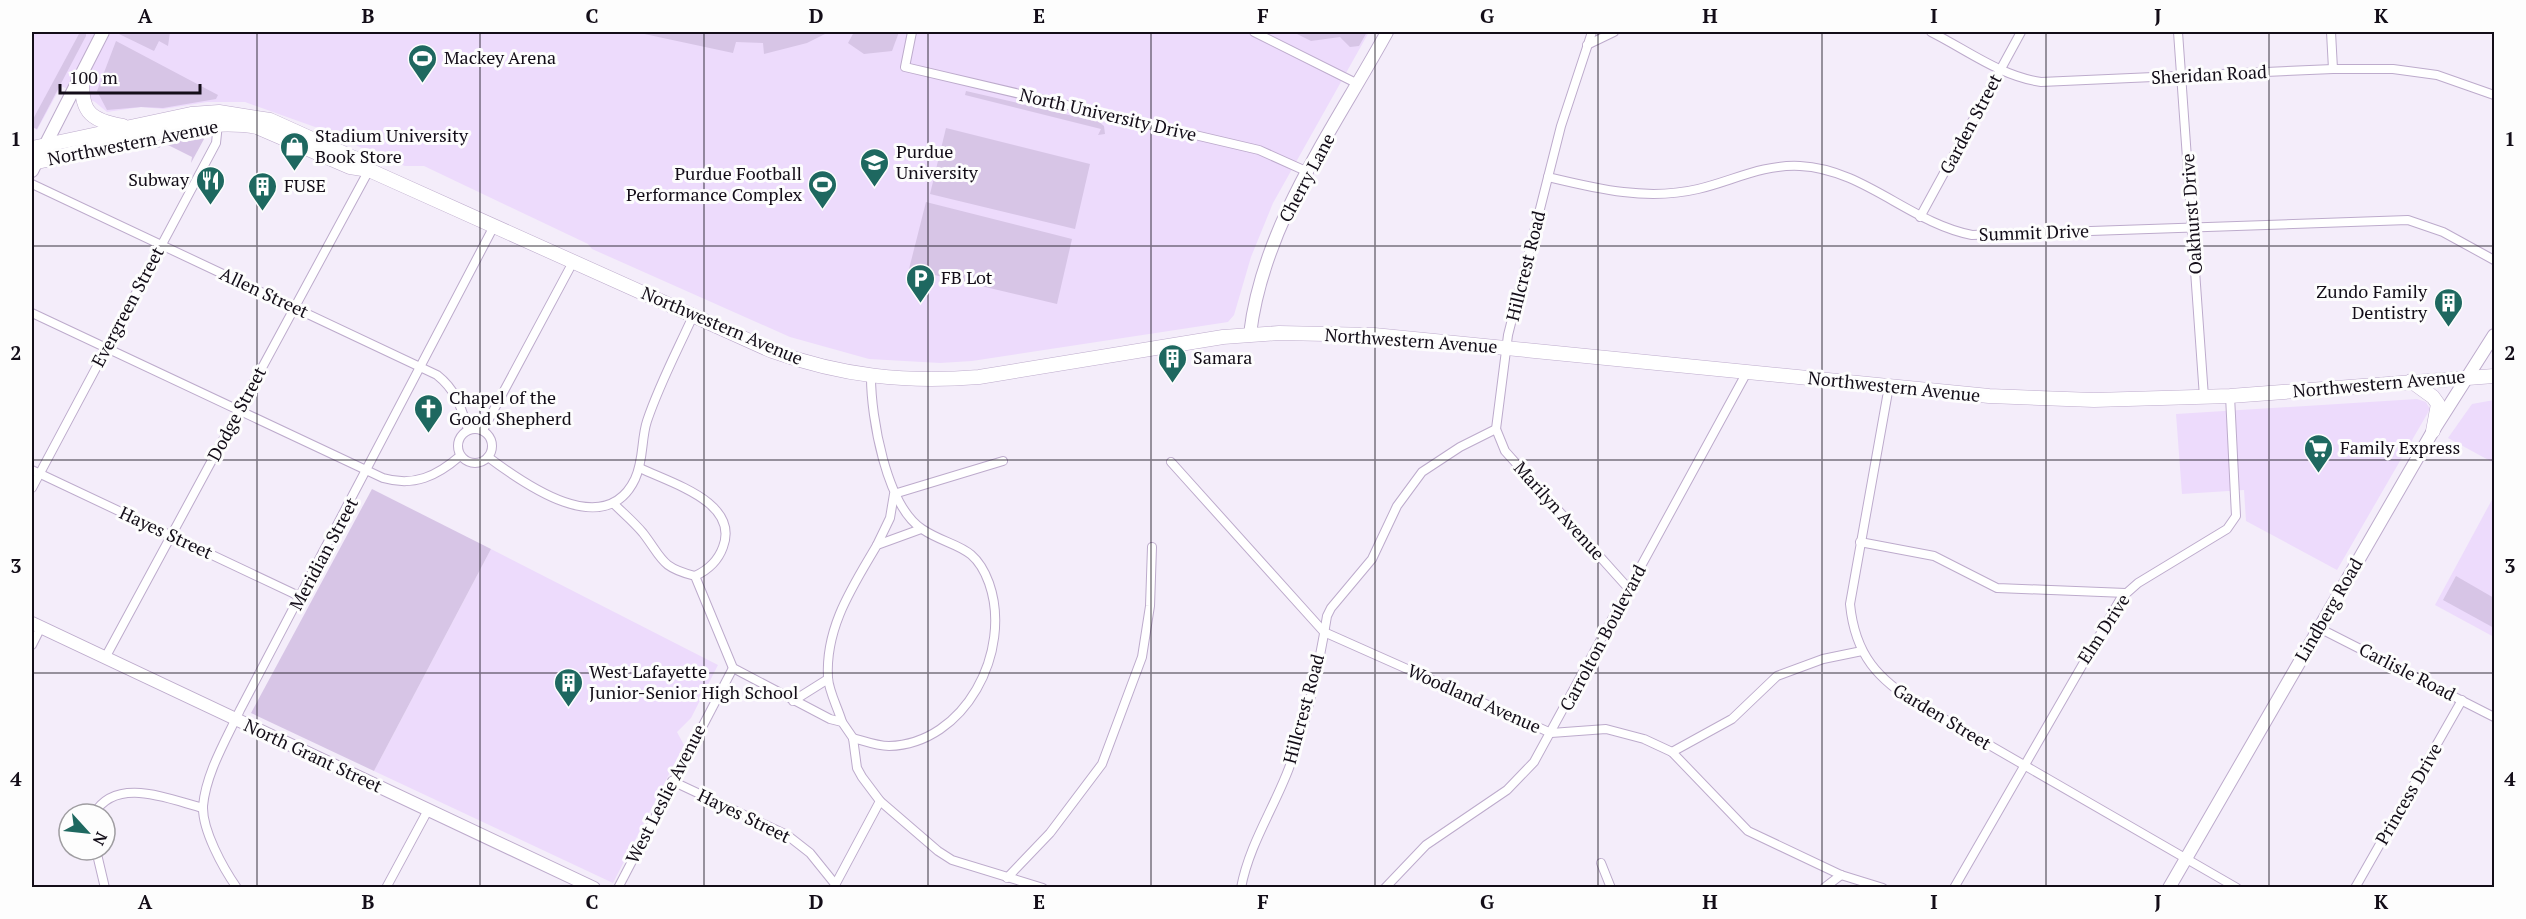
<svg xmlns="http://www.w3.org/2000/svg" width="2526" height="919" viewBox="0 0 2526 919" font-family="'PT Serif',serif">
	<rect width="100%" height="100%" fill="#f4edfa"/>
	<g fill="#eddbfc">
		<polygon points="32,32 1369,32 1273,203 1251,257 1234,315 1228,322 972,361 940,363 869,359 790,337 592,249 588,244 424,166 405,166 376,155 329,132 245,102 207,102 163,109 141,107 107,112 95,102 61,86 37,130 32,127"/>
		<polygon points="2417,399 2426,402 2430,409 2337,570 2246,521 2244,490 2182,494 2176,414"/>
		<polygon points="2494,400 2494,463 2448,438 2472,404"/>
		<polygon points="2494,496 2494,637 2435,605"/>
		<polygon points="491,549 718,665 691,718 677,732 684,745 613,883 374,771"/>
	</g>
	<g fill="#d7c5e6">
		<polygon points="80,32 86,32 86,36 37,129 32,127 32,121"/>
		<polygon points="120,32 170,32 168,46 159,41 154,51 119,34"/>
		<polygon points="635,32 829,32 807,43 764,54 763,43 736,42 733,53"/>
		<polygon points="854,32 899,32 892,51 864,54 848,43"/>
		<polygon points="1293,32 1367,32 1359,46 1350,47 1340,37 1311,41"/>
		<polygon points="116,41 218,95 216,99 163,108 141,107 107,110 97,91"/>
		<polygon points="966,91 1099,122 1104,126 1105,134 1098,135 1101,129 965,95"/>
		<polygon points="946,128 1090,164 1075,229 930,194"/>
		<polygon points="201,133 204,139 191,163 192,157 164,143 159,148 148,147 147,145"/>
		<polygon points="926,202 1072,239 1057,304 909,269"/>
		<polygon points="372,489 491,549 374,771 251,713"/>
		<polygon points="2456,576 2494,598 2494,628 2443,600"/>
	</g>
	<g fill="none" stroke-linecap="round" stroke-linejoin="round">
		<defs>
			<g id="street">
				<polyline points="912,32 905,67 1259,150 1308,172"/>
				<polyline points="1254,32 1358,84"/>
				<path d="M1931 32C1967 50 2000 76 2041 82L2333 69H2393L2437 75 2494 95"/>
				<polyline points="2178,32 2204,397"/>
				<polyline points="2331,32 2333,69"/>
				<polyline points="1587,45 1614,32"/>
				<path d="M1548 177C1598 189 1647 201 1698 189 1732 181 1763 164 1800 166 1864 169 1910 223 1972 235L2408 220 2443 232 2494 260"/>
				<path d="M32 184 437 375C456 390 461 407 468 429"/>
				<polyline points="1920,217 2021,32"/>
				<path d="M32 313 383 478C414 487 437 476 460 456"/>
				<path d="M1889 386 1850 604C1855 655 1878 680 1920 705L2237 888"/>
				<circle cx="475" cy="446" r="17"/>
				<polyline points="1496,429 1505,451 1629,589"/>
				<polyline points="483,430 573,262"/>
				<path d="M488 457C524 484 605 542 635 479 644 460 641 439 647 421 659 385 677 351 693 316"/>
				<polyline points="1171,462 1324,632 1551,733 1606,729 1644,739 1672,752 1748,831 1841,875 1883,888"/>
				<path d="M640 468C670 483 740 502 723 547 718 561 708 570 695 576"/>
				<polyline points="32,470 301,597"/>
				<polyline points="32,488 216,143 218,124"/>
				<path d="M613 503C623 513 634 522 643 533 663 559 660 567 695 576L733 668 830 719 842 722 853 738 857 768 862 777 880 801 938 851 952 860 1043 888"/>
				<polyline points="1860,542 1934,556 1997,588 2126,593"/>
				<polyline points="877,545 890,518 894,494 1003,461"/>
				<polyline points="2319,628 2494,717"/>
				<polyline points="32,645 41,627"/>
				<polyline points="105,658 369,170"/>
				<polyline points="793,701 828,679"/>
				<path d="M842 722C838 708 829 692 828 678 825 627 853 586 877 545L921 529"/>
				<path d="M853 738C864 741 877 746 889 746 965 744 1013 651 989 583 974 542 952 549 922 529 886 505 871 417 871 377"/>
				<polyline points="1672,752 1732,719 1777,676 1823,659 1862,651"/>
				<polyline points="672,781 787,835 810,853 835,884"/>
				<path d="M94 814C116 776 168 799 203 808"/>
				<polyline points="96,850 105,888"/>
				<polyline points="1601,863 1611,888"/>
				<polyline points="1007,878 1050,833 1102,764 1142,657 1150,606 1152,547"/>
				<polyline points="834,887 880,801"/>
				<path d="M237 888C223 868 202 830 203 806 206 773 226 740 240 710L494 226"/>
				<polyline points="386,888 428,810"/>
				<polyline points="618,888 733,668"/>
				<path d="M1241 888C1249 845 1274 808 1289 768 1307 720 1319 666 1327 616L1331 608 1372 559 1397 506 1422 472 1460 447 1496 429 1508 335 1561 126 1592 32"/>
				<polyline points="1385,888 1426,845 1507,790 1534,762 1747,372"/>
				<polyline points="1824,888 1841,875"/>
				<polyline points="1954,888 2121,598 2138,583 2227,529 2236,516 2230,396"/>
				<polyline points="2355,888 2462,700"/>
			</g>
			<g id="secondary">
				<polyline points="32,171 103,32"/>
				<path d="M1250 334C1263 224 1335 127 1387 32"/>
				<polyline points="32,623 594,888"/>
				<polyline points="2169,888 2433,431 2494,335"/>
			</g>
			<g id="primary">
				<path d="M82 75C81 110 87 120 123 126"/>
				<polyline points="32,148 191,114 219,112 270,120 354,158 367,168"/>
				<path d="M32 163C96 150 193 115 257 127L350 167 369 170 772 351C842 376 905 383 979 377L1223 337 1279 333 1374 335 1989 396 2094 400 2230 396 2494 376"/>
				<polyline points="2411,381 2433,397 2438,404 2433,431"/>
			</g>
		</defs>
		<use href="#street" stroke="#bdabcc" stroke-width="10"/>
		<use href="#secondary" stroke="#bdabcc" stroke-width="14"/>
		<use href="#primary" stroke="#bdabcc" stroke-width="15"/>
		<use href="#street" stroke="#fff" stroke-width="8"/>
		<use href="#secondary" stroke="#fff" stroke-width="12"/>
		<use href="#primary" stroke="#fff" stroke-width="14"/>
	</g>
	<path fill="none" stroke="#130d18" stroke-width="1.5" stroke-opacity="0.55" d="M257 32V888M480 32V888M704 32V888M928 32V888M1151 32V888M1375 32V888M1598 32V888M1822 32V888M2046 32V888M2269 32V888M32 246H2494M32 460H2494M32 673H2494"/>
	<defs>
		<symbol id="stadium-pin" viewBox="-11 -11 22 30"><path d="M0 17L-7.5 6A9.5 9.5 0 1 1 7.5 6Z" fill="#1e6860" stroke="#fdfdfd"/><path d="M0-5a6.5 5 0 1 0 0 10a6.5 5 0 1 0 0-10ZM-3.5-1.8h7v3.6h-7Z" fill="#fff"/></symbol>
		<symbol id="shop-pin" viewBox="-11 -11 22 30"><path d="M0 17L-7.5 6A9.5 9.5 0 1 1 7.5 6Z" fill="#1e6860" stroke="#fdfdfd"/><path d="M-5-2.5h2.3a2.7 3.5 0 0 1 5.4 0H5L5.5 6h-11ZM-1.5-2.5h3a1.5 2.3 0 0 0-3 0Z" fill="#fff"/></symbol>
		<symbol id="university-pin" viewBox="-11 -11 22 30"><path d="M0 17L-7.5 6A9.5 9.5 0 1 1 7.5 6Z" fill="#1e6860" stroke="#fdfdfd"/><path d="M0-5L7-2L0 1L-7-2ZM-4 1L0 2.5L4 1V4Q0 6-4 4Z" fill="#fff"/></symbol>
		<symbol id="restaurant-pin" viewBox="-11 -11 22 30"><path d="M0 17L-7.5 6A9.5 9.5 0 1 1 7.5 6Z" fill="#1e6860" stroke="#fdfdfd"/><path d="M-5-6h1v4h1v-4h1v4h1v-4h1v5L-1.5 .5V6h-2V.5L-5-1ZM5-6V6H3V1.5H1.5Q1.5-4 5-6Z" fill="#fff"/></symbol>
		<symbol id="building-pin" viewBox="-11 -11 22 30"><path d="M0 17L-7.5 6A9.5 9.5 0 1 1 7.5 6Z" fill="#1e6860" stroke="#fdfdfd"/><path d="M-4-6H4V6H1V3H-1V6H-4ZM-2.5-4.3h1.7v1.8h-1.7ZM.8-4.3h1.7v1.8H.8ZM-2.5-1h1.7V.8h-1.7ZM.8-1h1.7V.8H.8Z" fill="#fff"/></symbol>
		<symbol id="parking-pin" viewBox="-11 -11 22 30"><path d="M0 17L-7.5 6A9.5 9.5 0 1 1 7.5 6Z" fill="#1e6860" stroke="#fdfdfd"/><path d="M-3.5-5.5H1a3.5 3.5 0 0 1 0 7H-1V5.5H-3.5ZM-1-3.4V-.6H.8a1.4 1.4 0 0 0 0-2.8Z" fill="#fff"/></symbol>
		<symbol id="church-pin" viewBox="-11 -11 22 30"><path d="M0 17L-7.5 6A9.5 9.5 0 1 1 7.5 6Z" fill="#1e6860" stroke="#fdfdfd"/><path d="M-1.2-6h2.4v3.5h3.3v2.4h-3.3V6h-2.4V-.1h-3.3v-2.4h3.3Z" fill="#fff"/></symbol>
		<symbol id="supermarket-pin" viewBox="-11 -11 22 30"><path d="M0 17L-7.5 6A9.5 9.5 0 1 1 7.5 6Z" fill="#1e6860" stroke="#fdfdfd"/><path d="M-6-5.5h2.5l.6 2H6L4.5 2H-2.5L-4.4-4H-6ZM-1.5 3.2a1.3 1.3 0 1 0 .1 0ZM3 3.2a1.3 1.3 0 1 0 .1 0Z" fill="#fff"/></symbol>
	</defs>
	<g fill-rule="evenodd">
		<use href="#stadium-pin" x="406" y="42" width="33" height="45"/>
		<use href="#shop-pin" x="278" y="130" width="33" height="45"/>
		<use href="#university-pin" x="858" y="146" width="33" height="45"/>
		<use href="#restaurant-pin" x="194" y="164" width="33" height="45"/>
		<use href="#stadium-pin" x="806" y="168" width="33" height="45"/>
		<use href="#building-pin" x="246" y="170" width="33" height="45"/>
		<use href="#parking-pin" x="904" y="262" width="33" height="45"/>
		<use href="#building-pin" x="2432" y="286" width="33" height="45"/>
		<use href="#building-pin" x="1156" y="342" width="33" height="45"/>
		<use href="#church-pin" x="412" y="392" width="33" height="45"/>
		<use href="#supermarket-pin" x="2302" y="432" width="33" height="45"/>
		<use href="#building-pin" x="552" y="666" width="33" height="45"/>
	</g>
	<g text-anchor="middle" stroke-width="6" stroke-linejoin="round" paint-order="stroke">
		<g font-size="18" fill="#130d18" stroke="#fdfdfd" text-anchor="start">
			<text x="444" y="64">Mackey Arena</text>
			<text x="315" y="142">Stadium University<tspan x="315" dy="21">Book Store</tspan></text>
			<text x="896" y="158">Purdue<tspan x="896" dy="21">University</tspan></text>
			<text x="802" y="180" text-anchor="end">Purdue Football<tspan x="802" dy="21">Performance Complex</tspan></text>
			<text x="189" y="186" text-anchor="end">Subway</text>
			<text x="284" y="192">FUSE</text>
			<text x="941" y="284">FB Lot</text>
			<text x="2427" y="298" text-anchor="end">Zundo Family<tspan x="2427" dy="21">Dentistry</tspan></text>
			<text x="1193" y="364">Samara</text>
			<text x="449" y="404">Chapel of the<tspan x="449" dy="21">Good Shepherd</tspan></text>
			<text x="2340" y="454">Family Express</text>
			<text x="589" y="678">West Lafayette<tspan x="589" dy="21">Junior-Senior High School</tspan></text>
		</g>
		<g font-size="18" fill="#130d18" stroke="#fdfdfd">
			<text transform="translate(2209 75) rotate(-3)" y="6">Sheridan Road</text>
			<text transform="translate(1108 115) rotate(13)" y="6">North University Drive</text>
			<text transform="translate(1971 124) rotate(-62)" y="6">Garden Street</text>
			<text transform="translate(133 143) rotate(-11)" y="6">Northwestern Avenue</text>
			<text transform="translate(1307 178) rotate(-62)" y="6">Cherry Lane</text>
			<text transform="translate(2192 214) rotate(-94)" y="6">Oakhurst Drive</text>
			<text transform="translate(2034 233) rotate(-2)" y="6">Summit Drive</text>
			<text transform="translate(1526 266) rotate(-76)" y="6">Hillcrest Road</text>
			<text transform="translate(264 293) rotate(25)" y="6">Allen Street</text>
			<text transform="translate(128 307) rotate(-62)" y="6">Evergreen Street</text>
			<text transform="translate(722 326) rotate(23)" y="6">Northwestern Avenue</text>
			<text transform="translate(1411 341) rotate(4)" y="6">Northwestern Avenue</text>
			<text transform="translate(2379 384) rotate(-5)" y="6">Northwestern Avenue</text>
			<text transform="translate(1894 387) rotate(6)" y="6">Northwestern Avenue</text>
			<text transform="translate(237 414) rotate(-62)" y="6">Dodge Street</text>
			<text transform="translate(1559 511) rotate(48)" y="6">Marilyn Avenue</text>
			<text transform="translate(166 533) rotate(25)" y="6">Hayes Street</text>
			<text transform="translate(324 554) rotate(-62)" y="6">Meridian Street</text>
			<text transform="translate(2329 610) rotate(-60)" y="6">Lindberg Road</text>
			<text transform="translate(2104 629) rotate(-57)" y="6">Elm Drive</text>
			<text transform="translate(1603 638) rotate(-62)" y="6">Carrolton Boulevard</text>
			<text transform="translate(2407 672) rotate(27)" y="6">Carlisle Road</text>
			<text transform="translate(1474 699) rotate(24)" y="6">Woodland Avenue</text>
			<text transform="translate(1304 709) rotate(-75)" y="6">Hillcrest Road</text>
			<text transform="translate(1942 717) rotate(31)" y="6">Garden Street</text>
			<text transform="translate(313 756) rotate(25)" y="6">North Grant Street</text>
			<text transform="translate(666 794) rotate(-63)" y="6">West Leslie Avenue</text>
			<text transform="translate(2409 794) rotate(-60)" y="6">Princess Drive</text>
			<text transform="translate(744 816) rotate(26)" y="6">Hayes Street</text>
		</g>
	</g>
	<rect width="2526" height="919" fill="none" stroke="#fdfdfd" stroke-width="66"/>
	<g transform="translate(87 832) rotate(117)"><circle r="28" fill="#fdfdfd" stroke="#9f9da1" stroke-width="1.5"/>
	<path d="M0-4.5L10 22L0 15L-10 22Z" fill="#1e6860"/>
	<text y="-9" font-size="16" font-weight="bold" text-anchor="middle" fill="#130d18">N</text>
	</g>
	<path d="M60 84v9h140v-9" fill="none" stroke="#130d18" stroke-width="3"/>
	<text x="69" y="84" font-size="18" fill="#130d18" stroke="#fdfdfd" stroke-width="4.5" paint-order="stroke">100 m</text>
	<rect x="33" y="33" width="2460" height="853" fill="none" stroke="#130d18" stroke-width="2"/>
	<g font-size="20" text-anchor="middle" font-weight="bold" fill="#130d18">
		<text x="145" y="23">A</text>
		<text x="368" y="23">B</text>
		<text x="592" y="23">C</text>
		<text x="816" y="23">D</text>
		<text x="1039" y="23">E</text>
		<text x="1263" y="23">F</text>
		<text x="1487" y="23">G</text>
		<text x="1710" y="23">H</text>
		<text x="1934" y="23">I</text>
		<text x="2158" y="23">J</text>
		<text x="2381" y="23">K</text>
		<text x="16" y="146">1</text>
		<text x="2510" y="146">1</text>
		<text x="16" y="360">2</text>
		<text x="2510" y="360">2</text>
		<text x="16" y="573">3</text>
		<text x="2510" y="573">3</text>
		<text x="16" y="786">4</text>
		<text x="2510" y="786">4</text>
		<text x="145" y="909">A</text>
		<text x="368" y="909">B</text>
		<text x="592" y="909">C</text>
		<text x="816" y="909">D</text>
		<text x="1039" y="909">E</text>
		<text x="1263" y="909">F</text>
		<text x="1487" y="909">G</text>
		<text x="1710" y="909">H</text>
		<text x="1934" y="909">I</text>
		<text x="2158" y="909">J</text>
		<text x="2381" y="909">K</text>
	</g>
</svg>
